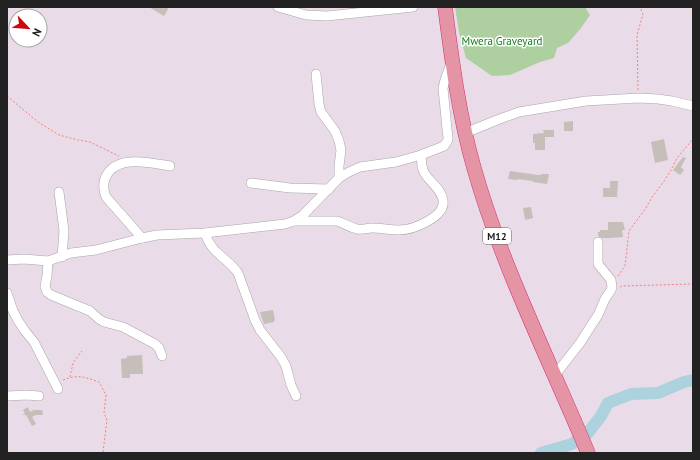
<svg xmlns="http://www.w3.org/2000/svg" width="700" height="460" viewBox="0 0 700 460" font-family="'PT Sans',sans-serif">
	<rect width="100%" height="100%" fill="#f1eee9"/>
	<path fill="#eadbe8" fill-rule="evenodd" d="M7 7H693V453H7ZM16 16H40V40H16Z"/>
	<polygon fill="#aecf9f" points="455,7 585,7 590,15 581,28 568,43 557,48 554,58 540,62 510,75 492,76 466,58 459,32"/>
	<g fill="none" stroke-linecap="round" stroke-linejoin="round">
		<g stroke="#abd2dd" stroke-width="12">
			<polyline points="587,434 601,416 608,403 631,394 658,393 684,382 693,380"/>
			<polyline points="541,453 572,444 576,441"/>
		</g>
	</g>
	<g fill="#c6beb8">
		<polygon points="149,7 169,7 164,16"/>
		<polygon points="573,121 573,131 564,131 564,122"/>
		<polygon points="543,130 554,130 554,137 545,137 545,150 535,150 535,143 533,143 533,134 544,133"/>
		<polygon points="664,139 668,160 655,163 651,142"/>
		<polygon points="683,157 686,158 681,167 684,170 680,175 673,170"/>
		<polygon points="510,171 538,175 541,175 541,174 549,174 547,184 533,182 533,181 525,180 518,179 517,180 508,179"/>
		<polygon points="610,181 618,181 617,197 603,197 603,188 610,188"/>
		<polygon points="531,207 533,218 525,220 523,208"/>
		<polygon points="608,222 623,222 625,230 622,230 623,237 610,238 602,238 598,236 598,232 600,232 600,230 608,230"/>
		<polygon points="273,310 275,320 274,321 274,322 264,324 260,312"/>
		<polygon points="142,355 143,374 130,374 130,378 122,378 121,359 127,358 127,356"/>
		<polygon points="28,407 30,412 34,410 42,410 43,415 36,415 32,417 36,424 32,426 26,415 21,415 25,414 23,410"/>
	</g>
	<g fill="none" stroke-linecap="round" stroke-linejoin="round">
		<defs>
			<g id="minor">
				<polyline points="278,7 306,15 327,16 413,7"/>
				<polyline points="316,74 319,104 321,112 335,131 339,141 341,150 339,166 339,178"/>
				<polyline points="465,133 497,120 519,112 586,101 639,98 658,99 672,101 693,106"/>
				<polyline points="251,183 290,188 329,189"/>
				<polyline points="59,192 64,231 62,257"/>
				<path d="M294 221H337C344 223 349 227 357 229 362 230 367 228 372 228 381 228 390 230 399 230 413 230 446 217 443 200 441 187 427 181 423 170 421 165 422 160 421 155"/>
				<path d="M205 233C212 255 226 256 238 273L255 320 260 330 281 357 286 366 291 385 296 396"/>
				<path d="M142 238 106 197C103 189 102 181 108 173 120 155 152 163 170 166"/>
				<polyline points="7,260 24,259 48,261 71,253 96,250 142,238 157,235 205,233 285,224 294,221 303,215 339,178 349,172 360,167 396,162 421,155 444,146 448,140 448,137 447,129 443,88 445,80 451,63"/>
				<polyline points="48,261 47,276 45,286 47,292 51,295 90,311 99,319 104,322 123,327 155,344 159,348 162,356"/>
				<polyline points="7,293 13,311 19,322 25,331 34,342 58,389"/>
				<polyline points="555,375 580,343 598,315 605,299 611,290 612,287 611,280 598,264 598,242"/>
				<polyline points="7,396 27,395 39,396"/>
			</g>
			<path id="highway" d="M445 7C452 61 459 116 474 168 502 267 549 359 588 453"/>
		</defs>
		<use href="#minor" stroke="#a6a6a6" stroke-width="10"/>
		<use href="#highway" stroke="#d5306b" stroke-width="15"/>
		<g stroke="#f58176" stroke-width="1" stroke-dasharray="2 2" stroke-linecap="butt">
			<polyline points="638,90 637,35 643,14 640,7"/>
			<polyline points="7,96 38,122 59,135 78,140 90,142 119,156"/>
			<polyline points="618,276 625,266 629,231 646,208 652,197 662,184 670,172 677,158 693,139"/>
			<polyline points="620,287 622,286 693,284"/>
			<polyline points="70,377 73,363 82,351"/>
			<path d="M63 380C79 374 84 377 99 382L106 395 104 413 107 420 103 452"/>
		</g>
		<use href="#minor" stroke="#fff" stroke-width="9"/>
		<use href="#highway" stroke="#e594a5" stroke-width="14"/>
	</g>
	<g text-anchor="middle" stroke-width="3" stroke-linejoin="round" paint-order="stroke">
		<rect fill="#fff" stroke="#646464" stroke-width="1" x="483" y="228" width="28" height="16" rx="3"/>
		<g font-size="10" font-weight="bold" fill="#222">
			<text x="497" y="240">M12</text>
		</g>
		<g font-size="11" fill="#107f18" stroke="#fff">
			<text x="502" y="45">Mwera Graveyard</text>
		</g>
	</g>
	<rect width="700" height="460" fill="none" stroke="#222222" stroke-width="16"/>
	<g transform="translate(28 28) rotate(116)"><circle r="19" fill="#ffffff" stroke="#a7a7a7"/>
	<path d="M0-3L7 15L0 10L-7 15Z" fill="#cb080b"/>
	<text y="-6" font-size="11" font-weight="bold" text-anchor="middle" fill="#222222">N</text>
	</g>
</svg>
